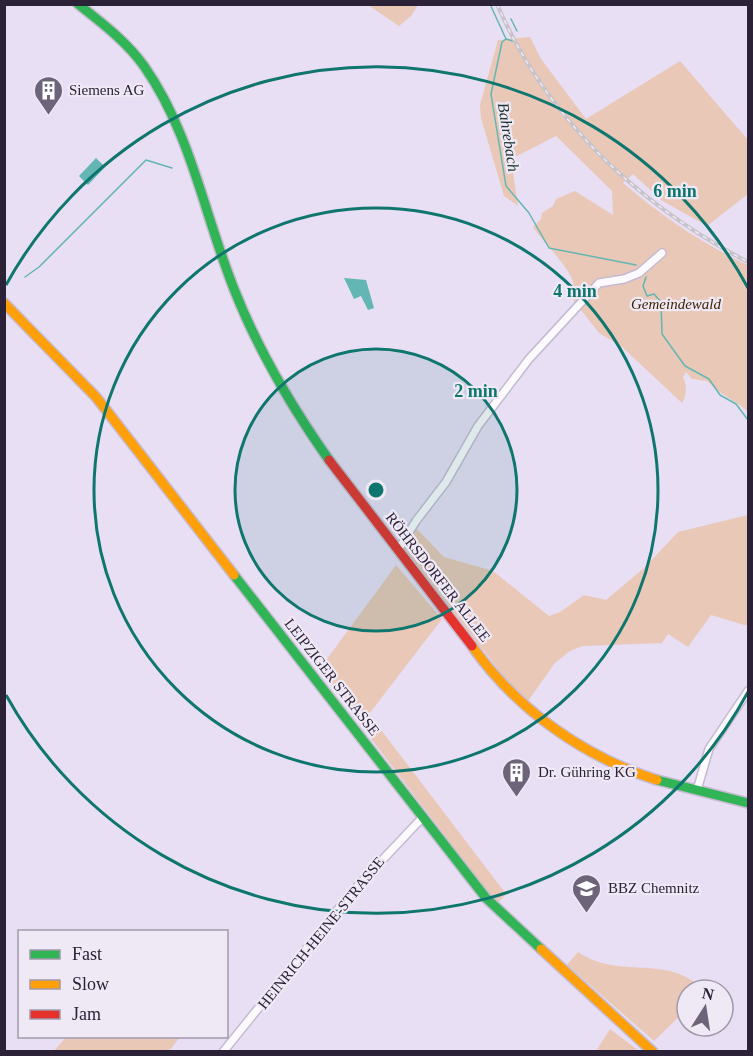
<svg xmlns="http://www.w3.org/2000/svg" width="753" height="1056" viewBox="0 0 753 1056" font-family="Georgia,serif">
	<rect width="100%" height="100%" fill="#e8dff4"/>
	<g fill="#e9c8b7">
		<polygon points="368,5 418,5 411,16 399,26"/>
		<path d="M530 37 541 59 586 119 680 61 748 140V194L707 226 661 200 633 174 623 183C662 216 702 244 748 265V412C734 399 721 396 707 381L692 379 686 372 683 377C687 385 687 395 682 403L621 346 599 333 574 301C571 294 575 289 573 282 569 267 543 242 533 227L541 219 542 213 553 206 556 199 575 191 613 215 612 191 556 136 511 159 518 206 504 196 481 118 480 105 498 40Z"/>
		<polygon points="748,515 748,626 711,615 688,647 668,634 662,643 583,646 570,651 555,663 528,701 514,690 404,548 417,529 444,557 493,571 549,616 560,612 584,595 606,600 644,568 678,532"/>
		<polygon points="396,565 442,619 369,714 506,894 498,903 484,887 319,670"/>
		<path d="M578 952C621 981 663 952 705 990H687V1009L654 1041 567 965Z"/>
		<polygon points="610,1029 639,1051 596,1051"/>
		<polygon points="67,1036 180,1036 180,1037 169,1051 54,1051"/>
	</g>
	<g fill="#64b6b4">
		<polygon points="96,158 105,167 88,185 79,176"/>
		<polygon points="344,278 366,280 374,308 368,310 361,296 354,299"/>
	</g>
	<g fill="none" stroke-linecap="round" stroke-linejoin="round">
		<g stroke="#64b6b4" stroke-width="1.5">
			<polyline points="490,4 506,39 502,42 491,94 506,186 529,213 549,248 636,265"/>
			<polyline points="511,19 517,31"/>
			<polyline points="506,39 513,41"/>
			<polyline points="25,277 39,267 146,160 172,168"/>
			<polyline points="646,277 643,286 647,296 654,294 661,302 662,334 685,366 709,379 720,395 736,404 748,420"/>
		</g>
		<defs>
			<g id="street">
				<polyline points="398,550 416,521 446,482 478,426 529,359 599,283 624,279 639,273 662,253"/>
				<polyline points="697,790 709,749 748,691"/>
				<polyline points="223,1052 352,892 422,818"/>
			</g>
			<g id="fast">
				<path d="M78 4C102 23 126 41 144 66 191 133 204 214 234 289 258 350 291 406 329 460"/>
				<polyline points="234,575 486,898 541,949"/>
				<polyline points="657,780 748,803"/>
			</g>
			<g id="slow">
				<polyline points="4,303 96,397 234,575"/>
				<path d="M472 646C516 709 584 757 657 780"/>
				<polyline points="541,949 653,1052"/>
			</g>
			<polyline id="jam" points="329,460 472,646"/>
		</defs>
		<use href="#street" stroke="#c5bbd0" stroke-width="10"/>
		<use href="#fast" stroke="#c5bbd0" stroke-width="12"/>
		<use href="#slow" stroke="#c5bbd0" stroke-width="12"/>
		<use href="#jam" stroke="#c5bbd0" stroke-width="12"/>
		<use href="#street" stroke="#fcfafd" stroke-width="7"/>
		<use href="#fast" stroke="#30b455" stroke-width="9"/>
		<use href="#slow" stroke="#ff9f0a" stroke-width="9"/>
		<use href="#jam" stroke="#e5322d" stroke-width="9"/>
		<defs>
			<path id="rail" d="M497 4C546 119 640 206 748 262"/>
		</defs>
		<use href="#rail" stroke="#c6c3ca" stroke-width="4"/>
		<use href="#rail" stroke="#efe9f6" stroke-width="1.5" stroke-dasharray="4.5" stroke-linecap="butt"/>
	</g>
	<circle cx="376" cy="490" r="141" fill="#0f766e" fill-opacity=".12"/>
	<g fill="none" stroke="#0f766e" stroke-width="3">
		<circle cx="376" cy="490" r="141"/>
		<circle cx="376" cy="490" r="282"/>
		<path d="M748 692A423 423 0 0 1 6 695M6 285A423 423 0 0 1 748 288"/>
	</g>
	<defs>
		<symbol id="building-pin" viewBox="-11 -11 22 30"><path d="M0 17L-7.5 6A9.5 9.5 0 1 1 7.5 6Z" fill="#6e647a" stroke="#efe9f6"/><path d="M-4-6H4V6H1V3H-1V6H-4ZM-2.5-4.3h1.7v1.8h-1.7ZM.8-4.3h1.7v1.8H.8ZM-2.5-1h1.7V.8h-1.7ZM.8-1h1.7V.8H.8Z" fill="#fff"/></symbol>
		<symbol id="school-pin" viewBox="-11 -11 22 30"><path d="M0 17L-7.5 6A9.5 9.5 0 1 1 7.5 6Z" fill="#6e647a" stroke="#efe9f6"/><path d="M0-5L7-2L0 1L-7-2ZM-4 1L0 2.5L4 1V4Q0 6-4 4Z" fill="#fff"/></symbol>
	</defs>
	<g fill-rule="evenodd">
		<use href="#building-pin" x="32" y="74" width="33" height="45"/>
		<use href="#building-pin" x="500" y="756" width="33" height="45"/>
		<use href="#school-pin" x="570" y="872" width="33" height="45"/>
	</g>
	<g text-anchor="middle" stroke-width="4.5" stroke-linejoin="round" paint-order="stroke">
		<g font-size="15" fill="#2c2238" stroke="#efe9f6" text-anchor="start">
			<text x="69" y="95">Siemens AG</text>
			<text x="538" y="777">Dr. Gühring KG</text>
			<text x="608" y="893">BBZ Chemnitz</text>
		</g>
		<g font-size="15" font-style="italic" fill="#402300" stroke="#efe9f6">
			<text x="676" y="309">Gemeindewald</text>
		</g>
		<g font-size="15" fill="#2c2238" stroke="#efe9f6">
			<text transform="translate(438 577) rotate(52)" y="5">RÖHRSDORFER ALLEE</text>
			<text transform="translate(332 677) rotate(52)" y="5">LEIPZIGER STRASSE</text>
			<text transform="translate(321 933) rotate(-51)" y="5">HEINRICH-HEINE-STRASSE</text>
		</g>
		<g font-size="16" font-style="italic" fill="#1c3532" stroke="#efe9f6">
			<text transform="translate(509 137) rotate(81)" y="6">Bahrebach</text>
		</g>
	</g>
	<circle cx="376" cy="490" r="9" fill="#0f766e" stroke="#efe9f6" stroke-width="3"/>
	<g font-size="18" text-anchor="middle" font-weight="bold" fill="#0f766e" stroke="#efe9f6" stroke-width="4.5" stroke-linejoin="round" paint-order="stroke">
		<text x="675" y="197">6 min</text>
		<text x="575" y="297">4 min</text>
		<text x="476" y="397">2 min</text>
	</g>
	<rect width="753" height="1056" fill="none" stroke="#2c2238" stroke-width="12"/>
	<rect x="18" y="930" width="210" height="108" fill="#efe9f6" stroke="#a199aa" stroke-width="1.5"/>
	<rect x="30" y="950" width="30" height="9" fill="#30b455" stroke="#a199aa" stroke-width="1.5"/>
	<text x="72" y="960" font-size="18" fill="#2c2238">Fast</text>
	<rect x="30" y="980" width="30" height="9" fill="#ff9f0a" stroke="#a199aa" stroke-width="1.5"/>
	<text x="72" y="990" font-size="18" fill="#2c2238">Slow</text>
	<rect x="30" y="1010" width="30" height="9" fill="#e5322d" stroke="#a199aa" stroke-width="1.5"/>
	<text x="72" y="1020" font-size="18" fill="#2c2238">Jam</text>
	<g transform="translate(705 1008) rotate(12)"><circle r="28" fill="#efe9f6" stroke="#a199aa" stroke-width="1.5"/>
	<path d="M0-4.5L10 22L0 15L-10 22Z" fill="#6e647a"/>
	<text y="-9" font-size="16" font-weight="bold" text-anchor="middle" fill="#2c2238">N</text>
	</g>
</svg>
